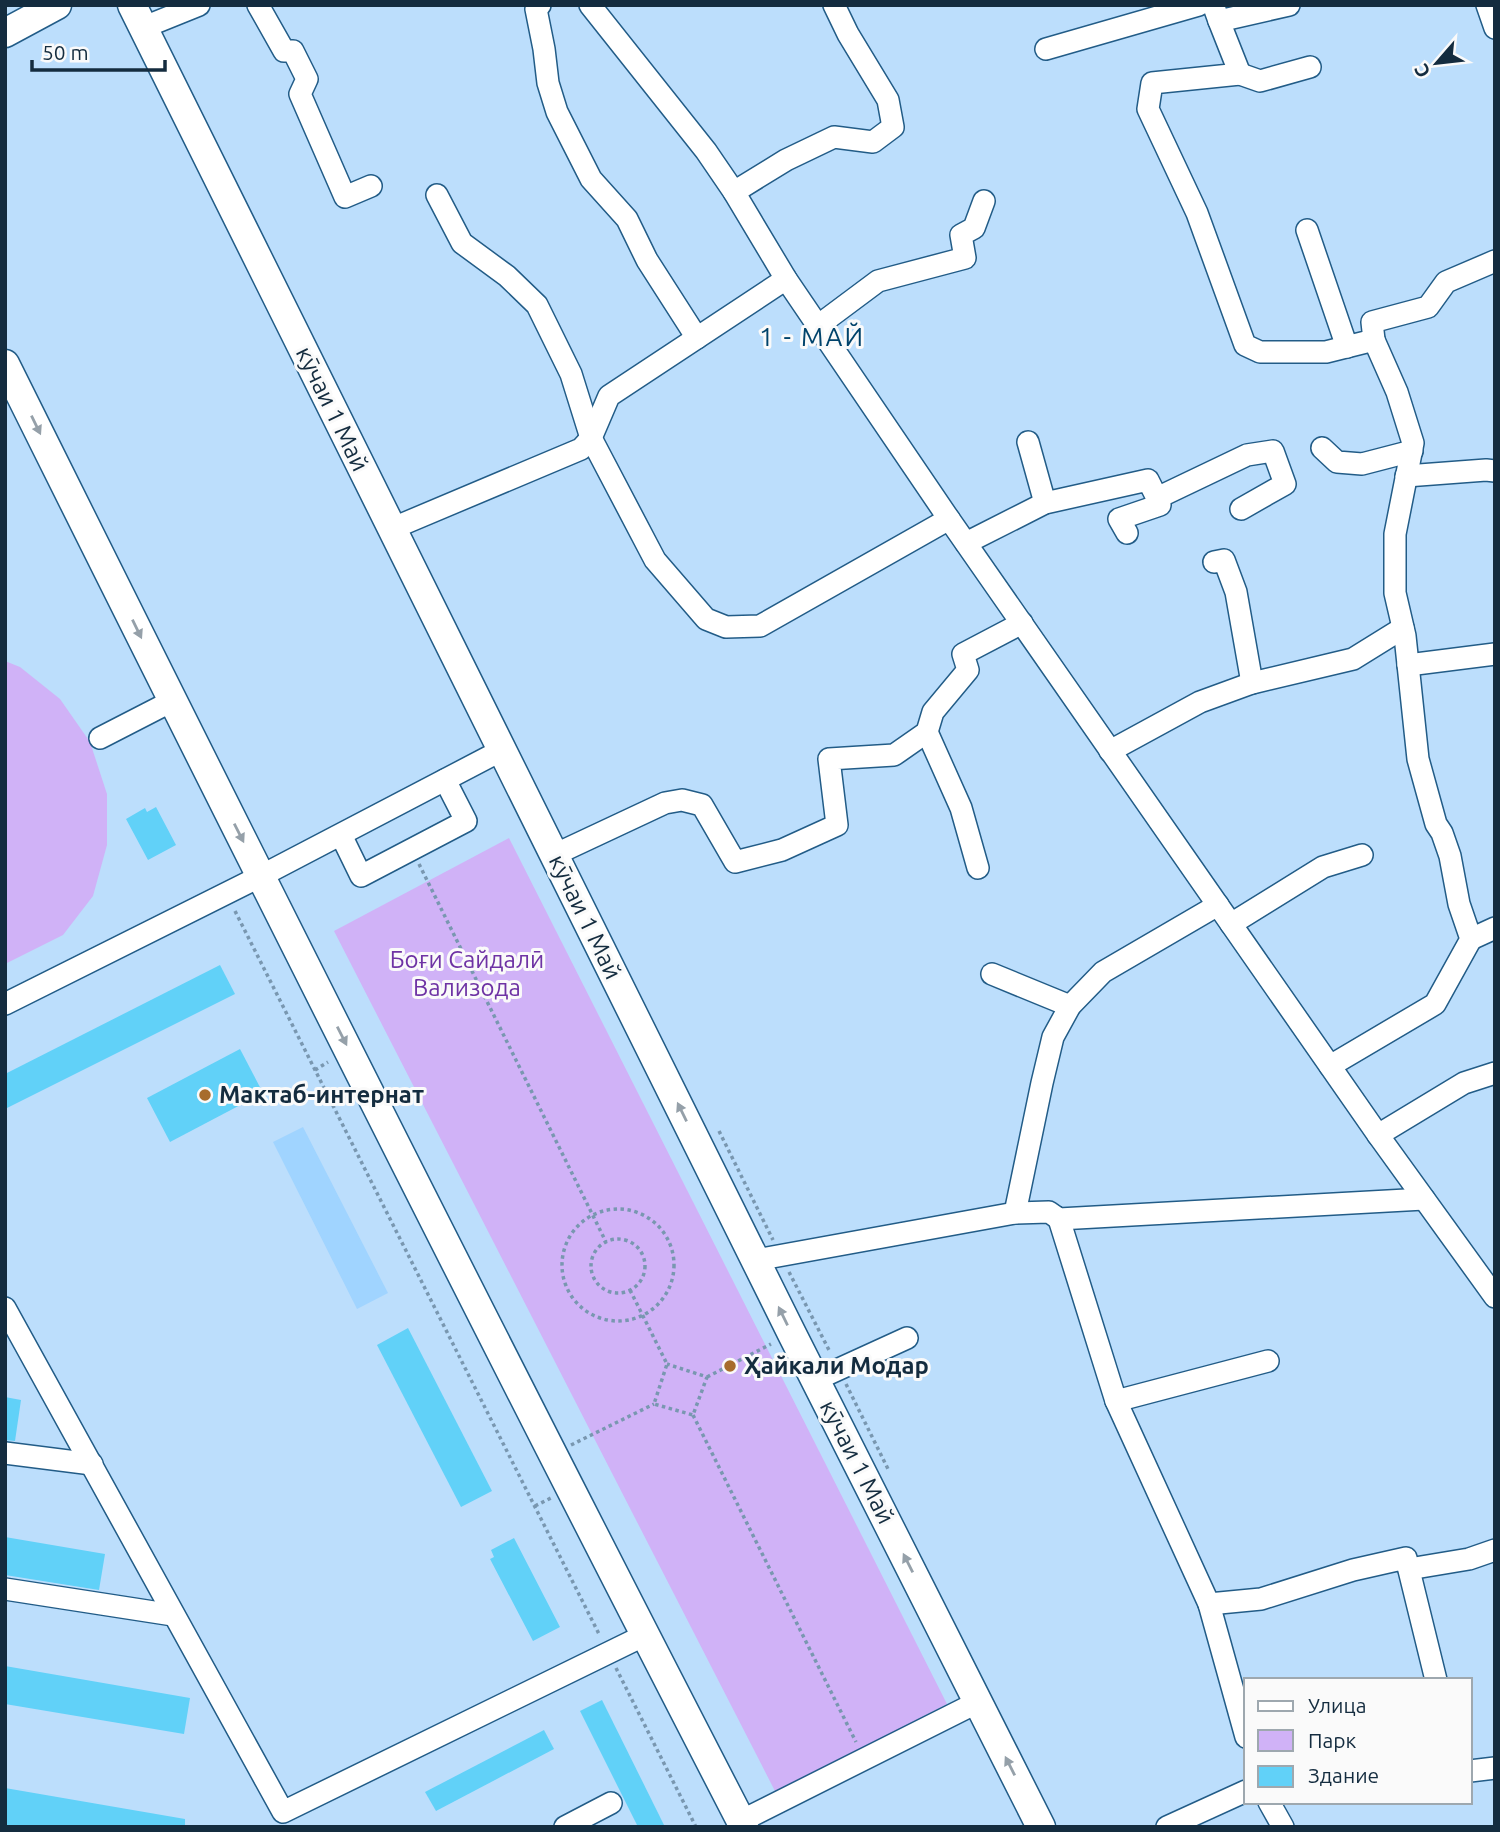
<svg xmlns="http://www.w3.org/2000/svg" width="1500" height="1832" viewBox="0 0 1500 1832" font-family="Ubuntu,sans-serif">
	<rect width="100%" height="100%" fill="#bcdefc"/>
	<polygon fill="#a0d4ff" points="303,1127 388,1293 357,1309 273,1142"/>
	<g fill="#d0b2f7">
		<polygon points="5,661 20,667 60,699 90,742 107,794 107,845 93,896 63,935 5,964"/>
		<polygon points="509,838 947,1704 776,1793 334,931"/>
	</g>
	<g fill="#61d1f8">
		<polygon points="156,807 176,845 148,860 126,819 145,808 147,812"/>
		<polygon points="220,965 235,994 5,1109 5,1074"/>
		<polygon points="240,1049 263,1093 170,1142 147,1098"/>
		<polygon points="408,1328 492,1491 461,1507 377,1345"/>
		<polygon points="5,1397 21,1400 15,1441 5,1440"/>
		<polygon points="5,1537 105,1554 99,1590 5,1575"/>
		<polygon points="514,1538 560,1627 533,1641 490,1559 494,1557 491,1550"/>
		<polygon points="5,1666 190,1698 184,1734 5,1704"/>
		<polygon points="602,1700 665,1827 638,1827 580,1711"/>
		<polygon points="544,1730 554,1749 436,1811 425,1792"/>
		<polygon points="5,1788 185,1819 185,1827 5,1827"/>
	</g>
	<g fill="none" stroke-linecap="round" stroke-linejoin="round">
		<defs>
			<g id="minor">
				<polyline points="258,5 284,51 293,51 307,79 300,94 345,197 371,186"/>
				<polyline points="540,5 536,9 544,49 548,83 557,112 591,179 627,219 647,260 697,338"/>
				<polyline points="590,5 706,151 734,192 786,279 949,519 1378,1135 1495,1297"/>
				<polyline points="1487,5 1495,28"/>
				<polyline points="1214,7 1219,21 1289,5"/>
				<polyline points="1219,21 1240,74 1152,83 1148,109 1197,213 1245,345 1260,352 1326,352 1374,340 1372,322 1428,307 1446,282 1495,261"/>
				<polyline points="142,28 199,5"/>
				<polyline points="1046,49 1199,5"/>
				<polyline points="1240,74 1260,81 1310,67"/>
				<polyline points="734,192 786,160 834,137 873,142 893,127 888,100 848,34 834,5"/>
				<polyline points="437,195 462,243 507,276 537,305 571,374 591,438 655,560 706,619 726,627 760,626 949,519"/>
				<polyline points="1307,230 1347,347"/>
				<polyline points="819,325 878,281 965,258 961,235 974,228 984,201"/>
				<polyline points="1028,442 1045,503"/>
				<polyline points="1322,448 1337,462 1362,464 1412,451"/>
				<polyline points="1406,476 1486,470 1495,471"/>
				<polyline points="391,529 581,449 591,438 609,396 786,279"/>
				<polyline points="1127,533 1119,519 1160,505 1157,498"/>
				<polyline points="966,543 1045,503 1148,480 1157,498 1247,455 1273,451 1285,484 1241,509"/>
				<polyline points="1214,562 1224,560 1236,592 1252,683"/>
				<polyline points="1408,665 1495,654"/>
				<polyline points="927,732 961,808 978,868"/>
				<polyline points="100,738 172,701"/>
				<polyline points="1110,751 1200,702 1252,683 1353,659 1403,628"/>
				<polyline points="341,835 361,876 466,821 445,780"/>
				<polyline points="554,855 665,803 682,800 702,805 735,862 782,850 837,825 829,759 894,755 927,732 933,712 968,670 963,654 1022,623"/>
				<polyline points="1231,924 1323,867 1362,855"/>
				<polyline points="1471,939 1495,928"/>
				<polyline points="992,974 1070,1006"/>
				<polyline points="5,1004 261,876 502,750"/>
				<polyline points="1330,1066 1435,1004 1471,939 1459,904 1450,856 1442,833 1436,824 1418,759 1405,636 1395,593 1395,534 1413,443 1397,392 1374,340"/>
				<polyline points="1378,1135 1464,1083 1495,1073"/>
				<polyline points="1015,1213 1042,1083 1053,1037 1070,1006 1103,972 1218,905"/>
				<polyline points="1059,1219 1116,1401 1209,1604 1246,1737"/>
				<polyline points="756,1260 1015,1213 1049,1212 1059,1219 1424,1199"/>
				<polyline points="5,1308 283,1812 645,1635"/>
				<polyline points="815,1380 907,1338"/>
				<polyline points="1116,1401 1268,1361"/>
				<polyline points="5,1453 92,1464"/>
				<polyline points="1409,1569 1469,1559 1495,1550"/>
				<polyline points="5,1589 173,1615"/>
				<polyline points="1209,1604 1261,1599 1353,1570 1406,1558 1436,1680"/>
				<polyline points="1470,1771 1495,1768"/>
				<polyline points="1269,1802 1283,1827"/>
				<polyline points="741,1821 978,1702"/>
				<polyline points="565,1827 611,1803"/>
				<polyline points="1167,1827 1246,1791"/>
			</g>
			<g id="major">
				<polyline points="132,5 792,1334 1041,1827"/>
				<polyline points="5,33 57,5"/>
				<path d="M5 364C248 853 493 1341 744 1827"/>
			</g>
		</defs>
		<use href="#minor" stroke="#225c87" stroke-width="24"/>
		<use href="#major" stroke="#225c87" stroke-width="31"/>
		<g stroke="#7997b0" stroke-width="3.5" stroke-dasharray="3.5 3.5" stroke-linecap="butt">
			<polyline points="419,864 606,1242"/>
			<polyline points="235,911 600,1636"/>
			<polyline points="315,1070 328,1062"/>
			<polyline points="719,1131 773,1240"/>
			<circle cx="618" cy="1265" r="56"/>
			<circle cx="618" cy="1266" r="27"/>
			<polyline points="789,1272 830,1352"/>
			<polyline points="630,1290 667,1364 654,1404 693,1415 707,1377 667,1364"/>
			<polyline points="707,1377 771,1344"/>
			<polyline points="846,1384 889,1471"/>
			<polyline points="693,1415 856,1742"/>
			<polyline points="571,1445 654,1404"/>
			<polyline points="535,1506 551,1498"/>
			<polyline points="616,1668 696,1827"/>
		</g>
		<use href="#minor" stroke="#fff" stroke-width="21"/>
		<use href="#major" stroke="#fff" stroke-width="28"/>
	</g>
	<defs><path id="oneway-solid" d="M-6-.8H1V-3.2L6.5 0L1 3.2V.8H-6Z" transform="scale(1.75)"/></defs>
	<g fill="#95a0a9">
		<use href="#oneway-solid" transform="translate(36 425) rotate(64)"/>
		<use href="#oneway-solid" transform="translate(137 629) rotate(64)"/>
		<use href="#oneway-solid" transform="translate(239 833) rotate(63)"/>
		<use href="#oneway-solid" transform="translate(342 1036) rotate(63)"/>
		<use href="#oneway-solid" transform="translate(682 1112) rotate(-116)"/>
		<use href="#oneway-solid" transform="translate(783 1316) rotate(-116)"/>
		<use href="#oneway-solid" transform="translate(908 1563) rotate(-117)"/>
		<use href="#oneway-solid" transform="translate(1010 1766) rotate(-117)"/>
	</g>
	<g fill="#a76c2d" stroke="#fafafa" stroke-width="2.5">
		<circle cx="205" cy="1095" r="7"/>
		<circle cx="730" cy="1366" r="7"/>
	</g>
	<g text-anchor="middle" stroke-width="6" stroke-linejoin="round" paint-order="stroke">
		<g font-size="24" fill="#142c3f" stroke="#fafafa">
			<text transform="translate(332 409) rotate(64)" y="8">кӯчаи 1 Май</text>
			<text transform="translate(585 917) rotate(64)" y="8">кӯчаи 1 Май</text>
			<text transform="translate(857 1462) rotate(63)" y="8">кӯчаи 1 Май</text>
		</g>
		<g font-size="24" fill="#6e33a4" stroke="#fafafa">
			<text x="467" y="968">Боғи Сайдалӣ<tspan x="467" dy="28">Вализода</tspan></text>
		</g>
		<g font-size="24" font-weight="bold" fill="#142c3f" stroke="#fafafa" text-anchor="start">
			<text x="219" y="1103">Мактаб-интернат</text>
			<text x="744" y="1374">Ҳайкали Модар</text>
		</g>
		<g font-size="26" letter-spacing="2" fill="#00436b" stroke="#fafafa">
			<text x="812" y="346">1 - МАЙ</text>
		</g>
	</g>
	<rect width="1500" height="1832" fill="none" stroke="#142c3f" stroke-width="14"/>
	<rect x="1244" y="1678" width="228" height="126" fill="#fafafa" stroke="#9ea8af" stroke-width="2"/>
	<rect x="1258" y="1701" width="35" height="10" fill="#ffffff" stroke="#9ea8af" stroke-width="2"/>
	<text x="1308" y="1713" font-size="21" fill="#142c3f">Улица</text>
	<rect x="1258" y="1730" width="35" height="21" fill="#d0b2f7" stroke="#9ea8af" stroke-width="2"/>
	<text x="1308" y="1748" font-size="21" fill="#142c3f">Парк</text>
	<rect x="1258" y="1766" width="35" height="21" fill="#61d1f8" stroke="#9ea8af" stroke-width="2"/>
	<text x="1308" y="1783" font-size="21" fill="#142c3f">Здание</text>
	<g transform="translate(1437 63) rotate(242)" stroke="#fafafa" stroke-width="5" paint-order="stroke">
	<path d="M0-5L12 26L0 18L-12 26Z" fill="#142c3f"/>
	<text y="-10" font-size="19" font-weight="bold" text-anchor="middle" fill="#142c3f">С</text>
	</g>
	<path d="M32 60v10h133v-10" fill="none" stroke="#142c3f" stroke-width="3.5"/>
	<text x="42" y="60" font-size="21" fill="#142c3f" stroke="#fafafa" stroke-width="5" paint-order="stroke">50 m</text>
</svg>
